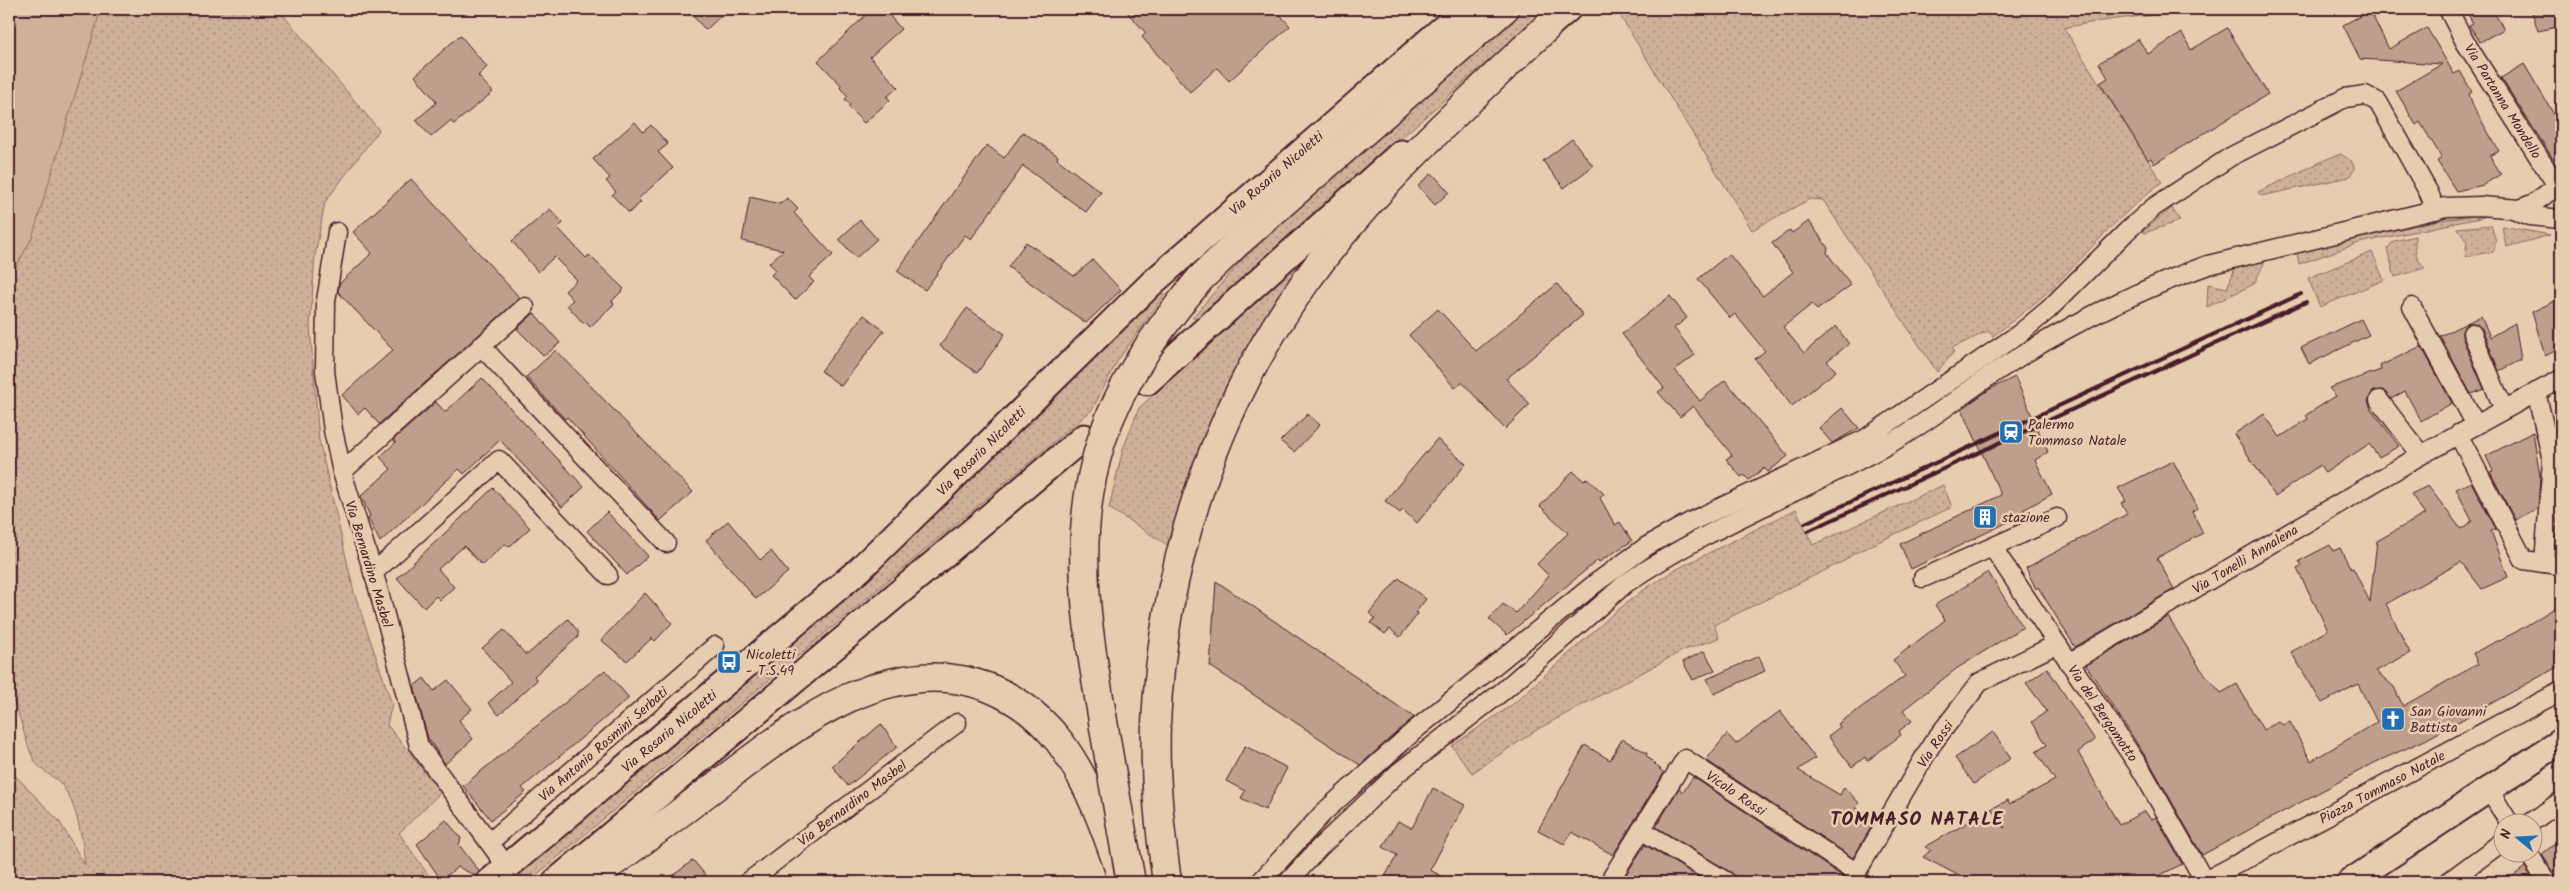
<svg xmlns="http://www.w3.org/2000/svg" width="2570" height="891" viewBox="0 0 2570 891" font-family="Kalam,sans-serif">
	<defs>
		<pattern id="grass-dots" width="8" height="8" patternUnits="userSpaceOnUse" patternTransform="scale(1.25)"><rect width="8" height="8" fill="#ceb199"/><path d="M2 2h.1M6 6h.1" fill="none" stroke="#a98f7d" stroke-width="1.8" stroke-linecap="round"/></pattern>
	</defs>
	<rect width="100%" height="100%" fill="#e7cdaf"/>
	<filter id="ink" filterUnits="userSpaceOnUse"><feTurbulence type="fractalNoise" baseFrequency=".02" numOctaves="2"/><feDisplacementMap in="SourceGraphic" scale="10" xChannelSelector="R" yChannelSelector="G"/><feConvolveMatrix kernelMatrix="1 2 1 2 8 2 1 2 1" color-interpolation-filters="sRGB"/></filter>
	<g filter="url(#ink)">
		<g fill="url(#grass-dots)" stroke="#8c6862">
			<path d="M9 9H278L379 130 325 202 315 256 310 327 319 440 354 592 392 704 387 725 441 792 399 833 433 882H9V769L59 821 85 865C83 841 77 803 61 784 53 775 38 770 33 758 23 737 21 713 9 693Z"/>
			<polygon points="1518,9 1547,9 1288,238 1202,317 1192,318 1238,264 1283,221"/>
			<path d="M1616 9H2309C2227 13 2144 10 2064 28L2162 182C2122 212 2090 250 2055 285 2035 304 2014 320 1993 336L1988 331 1952 348 1954 352 1937 372 1823 200 1810 199 1752 230Z"/>
			<polygon points="2341,154 2352,162 2355,169 2349,177 2261,196 2258,192 2329,158"/>
			<polygon points="2172,208 2180,221 2144,233 2143,231"/>
			<polygon points="2471,216 2484,217 2359,243 2299,264 2297,253 2434,221"/>
			<polygon points="2491,225 2496,242 2494,251 2465,257 2467,242 2457,228"/>
			<polygon points="2502,226 2550,235 2506,247"/>
			<polygon points="1327,236 1169,546 1109,508 1123,449 1139,408"/>
			<path d="M2415 236C2415 249 2414 258 2425 268L2395 277 2387 249 2394 241Z"/>
			<polygon points="2372,252 2384,280 2320,307 2308,278"/>
			<polygon points="2266,259 2254,284 2207,307 2208,284 2227,288 2234,271 2230,269"/>
			<polygon points="1158,290 1165,294 1118,360 1092,410 528,882 507,882 674,745 842,601"/>
			<polygon points="1943,485 1952,507 1853,554 1846,560 1714,625 1719,638 1682,651 1538,729 1472,773 1452,746 1513,704 1614,613 1642,591 1673,571 1796,509 1813,545"/>
		</g>
		<polygon fill="#ceb199" stroke="#8c6862" points="9,9 101,9 32,238 9,279"/>
		<g fill="#be9f8d" stroke="#4a1f2b">
			<polygon points="686,9 728,9 706,30"/>
			<polygon points="872,9 884,9 901,29 870,57 898,87 887,97 890,100 864,123 848,107 850,105 845,99 848,96 840,88 841,85 818,61"/>
			<polygon points="1124,9 1275,9 1290,26 1229,81 1217,68 1190,92 1142,37 1146,33"/>
			<polygon points="2465,9 2492,9 2504,29 2480,42 2469,25 2473,23"/>
			<polygon points="2531,9 2561,9 2561,26 2538,31"/>
			<polygon points="2370,11 2389,49 2427,28 2454,74 2460,71 2472,92 2469,94 2474,108 2499,151 2490,156 2501,174 2483,185 2456,191 2437,161 2442,158 2420,122 2416,125 2396,91 2442,64 2360,59 2343,25"/>
			<polygon points="2227,28 2268,94 2154,164 2151,158 2148,160 2100,83 2108,78 2099,63 2138,39 2148,54 2182,33 2191,50"/>
			<polygon points="460,35 487,67 478,76 493,92 454,124 450,121 431,137 416,120 436,103 435,100 415,76"/>
			<polygon points="2524,64 2561,126 2561,171 2501,78"/>
			<polygon points="635,122 643,132 651,125 668,144 658,152 673,168 638,199 641,202 629,213 612,195 616,192 606,181 610,178 593,159"/>
			<polygon points="1023,132 1058,156 1057,159 1101,192 1086,212 1023,166 971,239 965,235 925,290 897,271 987,145 1004,158"/>
			<polygon points="1572,139 1593,166 1564,188 1543,161"/>
			<polygon points="1432,173 1449,192 1435,205 1418,186"/>
			<polygon points="411,179 520,298 379,424 365,408 358,414 342,395 393,350 338,292 339,284 372,253 353,232"/>
			<polygon points="750,197 780,204 787,198 798,209 794,213 833,255 809,277 814,282 795,300 771,275 776,270 769,263 783,250 742,241"/>
			<polygon points="550,209 563,223 558,228 586,258 589,255 624,289 612,301 614,304 590,327 585,322 583,323 567,305 573,300 565,291 577,280 554,257 538,272 512,241"/>
			<polygon points="860,220 877,239 856,258 839,239"/>
			<polygon points="1809,221 1828,248 1827,253 1851,285 1817,310 1812,304 1783,327 1804,353 1836,326 1849,344 1827,361 1836,371 1792,406 1755,359 1765,351 1735,314 1730,318 1698,279 1729,254 1763,296 1793,272 1772,243 1790,230 1792,233"/>
			<polygon points="1026,242 1074,276 1093,260 1121,290 1086,323 1008,267"/>
			<polygon points="1557,284 1583,315 1506,379 1530,404 1505,429 1462,382 1455,388 1409,335 1438,309 1476,351"/>
			<polygon points="1670,296 1687,318 1674,328 1695,355 1675,370 1700,401 1725,380 1788,456 1768,472 1764,468 1749,480 1744,475 1741,477 1726,459 1732,455 1693,406 1680,417 1658,392 1664,388 1622,334"/>
			<polygon points="2561,298 2561,348 2545,356 2532,312"/>
			<polygon points="967,308 1005,334 977,373 940,346"/>
			<polygon points="534,313 560,343 544,356 517,329"/>
			<polygon points="864,315 884,331 841,386 821,371"/>
			<polygon points="2481,316 2490,337 2515,323 2521,360 2499,371 2482,328 2474,323 2468,323 2462,331 2462,337 2484,389 2471,394 2440,336"/>
			<polygon points="2361,319 2369,335 2309,364 2301,348"/>
			<polygon points="2421,346 2452,403 2421,421 2405,391 2391,399 2383,390 2373,391 2368,401 2371,409 2399,446 2379,457 2369,444 2325,473 2320,465 2275,496 2234,434 2264,414 2280,437 2308,419 2306,415 2336,396 2329,388 2381,370 2380,366"/>
			<polygon points="556,350 693,492 660,521 567,417 565,419 526,377"/>
			<polygon points="2015,377 2048,452 2035,460 2052,494 2023,510 2025,514 1911,569 1900,544 2001,495 1962,409 1990,389"/>
			<polygon points="482,378 584,487 562,507 500,440 464,474 459,469 380,542 368,518 370,516 361,496 391,469 380,457 396,442 393,440 436,402 445,412"/>
			<polygon points="1842,408 1859,428 1832,443 1819,428"/>
			<polygon points="1308,414 1320,425 1294,452 1280,441"/>
			<polygon points="2533,432 2540,476 2538,508 2515,520 2490,472 2493,471 2486,456"/>
			<polygon points="1437,439 1466,464 1417,523 1403,510 1400,513 1385,501"/>
			<polygon points="2173,461 2198,508 2192,511 2203,533 2157,558 2174,589 2075,647 2038,587 2036,589 2026,568 2127,514 2121,503 2126,501 2118,488"/>
			<polygon points="1573,471 1584,481 1587,478 1604,494 1600,498 1615,525 1620,522 1632,541 1599,562 1598,560 1507,635 1489,619 1503,604 1516,613 1549,576 1537,564 1568,533 1540,506"/>
			<polygon points="2471,482 2496,529 2491,531 2508,577 2482,589 2461,562 2386,604 2410,653 2376,671 2394,687 2403,706 2478,664 2473,653 2516,632 2561,604 2561,665 2425,740 2376,762 2202,855 2151,765 2086,665 2168,617 2200,668 2221,693 2237,684 2263,730 2278,722 2284,725 2290,722 2311,761 2377,722 2358,684 2322,703 2291,652 2328,630 2297,569 2302,566 2299,561 2330,545 2333,551 2340,548 2351,569 2353,568 2370,602 2377,541 2425,514 2411,494 2428,486 2461,529 2472,521 2456,489"/>
			<polygon points="493,488 530,528 509,547 505,544 482,565 464,546 438,569 454,587 440,600 436,596 424,608 397,578"/>
			<polygon points="607,512 648,556 627,575 587,531"/>
			<polygon points="728,521 760,560 771,551 788,572 756,599 706,540"/>
			<polygon points="1988,572 2023,627 1956,669 1903,710 1912,721 1899,731 1901,735 1867,761 1865,757 1852,767 1828,736 1840,727 1838,724 1905,676 1893,660 1945,620 1935,605"/>
			<polygon points="1399,578 1426,599 1416,612 1418,614 1400,637 1390,629 1385,634 1371,623 1375,618 1369,613"/>
			<polygon points="1216,581 1414,717 1360,765 1210,666"/>
			<polygon points="645,593 672,623 655,641 652,638 627,661 601,640"/>
			<polygon points="568,619 578,631 578,637 534,676 537,680 499,715 488,703 511,682 482,648 504,630 525,654 528,654"/>
			<polygon points="1704,651 1715,670 1693,680 1683,662"/>
			<polygon points="1759,656 1765,671 1714,694 1707,679"/>
			<polygon points="2047,668 2095,740 2078,752 2119,825 2145,811 2151,820 2156,817 2182,864 2147,882 1971,882 1923,857 1931,850 1925,847 1981,815 2005,828 1991,809 2008,800 2010,804 2055,780 2036,752 2047,745 2032,722 2047,711 2026,683"/>
			<polygon points="605,670 629,698 522,788 526,792 491,820 463,786"/>
			<polygon points="424,678 434,691 448,680 472,709 459,720 473,739 445,764 428,738 414,686"/>
			<polygon points="1780,711 1815,758 1798,770 1840,795 1844,787 1859,803 1856,808 1876,819 1853,858 1706,760 1727,734 1736,744"/>
			<polygon points="881,724 897,747 848,786 832,766"/>
			<polygon points="1993,732 2011,758 1974,784 1955,758"/>
			<polygon points="1622,739 1647,753 1646,755 1664,773 1613,855 1572,832 1564,844 1538,830 1585,745 1610,760"/>
			<polygon points="1245,746 1287,768 1265,810 1241,798 1245,791 1226,781"/>
			<polygon points="1693,777 1842,876 1840,882 1738,882 1732,873 1656,827 1679,788 1683,792"/>
			<polygon points="1433,788 1465,805 1430,870 1453,882 1382,882 1397,855 1383,847 1398,821 1412,828"/>
			<polygon points="446,820 461,838 459,845 479,871 476,876 458,867 441,880 417,844"/>
			<polygon points="2561,839 2561,882 2558,882 2542,854"/>
			<polygon points="1645,845 1707,882 1621,882"/>
			<polygon points="693,860 711,882 665,882"/>
			<polygon points="2525,867 2535,882 2505,882"/>
		</g>
		<g fill="none" stroke-linecap="round" stroke-linejoin="round">
			<defs>
				<g id="street">
					<polyline points="2448,9 2465,42 2561,192"/>
					<polyline points="2513,209 2530,216 2561,219"/>
					<polyline points="337,232 326,301 325,371 333,430 342,472 378,588 419,746 507,867"/>
					<polyline points="2412,307 2476,425"/>
					<polyline points="2472,333 2504,410"/>
					<polyline points="481,346 666,543"/>
					<polyline points="2536,392 2552,460 2544,563 2561,566"/>
					<polyline points="2379,400 2421,455 2561,379"/>
					<polyline points="2458,434 2524,560 2544,563"/>
					<polyline points="342,472 525,307"/>
					<polyline points="1993,548 2142,771 2205,882"/>
					<polyline points="373,573 499,460 608,575"/>
					<polyline points="1923,578 2057,518"/>
					<polyline points="2069,663 2421,455"/>
					<polyline points="2489,790 2510,824"/>
					<polyline points="2529,824 2561,801"/>
					<polyline points="1641,830 1727,882"/>
					<polyline points="490,842 715,646"/>
					<polyline points="2529,854 2547,882"/>
					<polyline points="748,882 957,723"/>
					<polyline points="1260,882 1324,812 1415,730 1597,582 1647,546 1690,522 1865,439 2019,334 2048,310 2128,230 2154,207 2230,157 2345,98 2365,95 2378,102 2429,193 2436,210"/>
					<path d="M1288 882 1319 848 1399 772 1503 691 1625 584C1707 527 1802 492 1889 444 1931 421 1968 389 2008 364 2071 324 2138 290 2208 265L2446 207 2481 206 2520 209 2534 203 2557 186"/>
					<polyline points="1609,882 1685,759 1857,873"/>
					<polyline points="1851,882 1932,744 1980,682 2057,644"/>
					<polyline points="2203,882 2561,691"/>
					<polyline points="2448,882 2502,842"/>
				</g>
				<g id="secondary">
					<polyline points="1532,40 1568,9"/>
					<polyline points="1147,382 1401,153"/>
					<polyline points="489,882 859,570 1152,283 1465,9"/>
					<polyline points="555,882 1084,437"/>
					<polyline points="2350,882 2561,741"/>
				</g>
				<g id="highway">
					<polyline points="1200,279 1236,244 1504,9"/>
					<path d="M585 882C629 852 671 820 713 788 788 731 886 649 987 687 1016 698 1040 717 1059 741 1089 781 1106 830 1122 877"/>
					<path d="M1167 882C1160 830 1154 777 1156 725 1162 568 1214 409 1306 281 1374 186 1462 107 1547 27"/>
				</g>
			</defs>
			<use href="#street" stroke="#4a1f2b" stroke-width="21"/>
			<use href="#secondary" stroke="#4a1f2b" stroke-width="29"/>
			<use href="#highway" stroke="#4a1f2b" stroke-width="31"/>
			<use href="#street" stroke="#e7cdaf" stroke-width="18"/>
			<use href="#secondary" stroke="#e7cdaf" stroke-width="25"/>
			<use href="#highway" stroke="#e7cdaf" stroke-width="28"/>
			<g stroke="#4a1f2b" stroke-width="4">
				<polyline points="1805,523 2301,294"/>
				<polyline points="1808,531 2306,302"/>
			</g>
			<defs>
				<path id="highway-bridge" d="M1131 882C1121 826 1111 771 1102 715 1086 622 1072 535 1101 442 1121 380 1159 328 1200 279"/>
			</defs>
			<use href="#highway-bridge" stroke="#4a1f2b" stroke-width="31" stroke-linecap="butt"/>
			<use href="#highway-bridge" stroke="#e7cdaf" stroke-width="28"/>
		</g>
	</g>
	<defs>
		<symbol id="station-square" viewBox="-11 -11 22 22"><rect x="-9" y="-9" width="18" height="18" rx="4" fill="#1f6fb2" stroke="#e7cdaf"/><path d="M-3-6H3Q5-6 5-4V2Q5 4 3 4L4.5 6H3L1.5 4h-3L-3 6H-4.5L-3 4Q-5 4-5 2V-4Q-5-6-3-6ZM-3.5-4v3h7v-3ZM-3.5 1v1.5H-2V1ZM2 1v1.5H3.5V1Z" fill="#fff"/></symbol>
		<symbol id="building-square" viewBox="-11 -11 22 22"><rect x="-9" y="-9" width="18" height="18" rx="4" fill="#1f6fb2" stroke="#e7cdaf"/><path d="M-4-6H4V6H1V3H-1V6H-4ZM-2.5-4.3h1.7v1.8h-1.7ZM.8-4.3h1.7v1.8H.8ZM-2.5-1h1.7V.8h-1.7ZM.8-1h1.7V.8H.8Z" fill="#fff"/></symbol>
		<symbol id="bus-square" viewBox="-11 -11 22 22"><rect x="-9" y="-9" width="18" height="18" rx="4" fill="#1f6fb2" stroke="#e7cdaf"/><path d="M-5-6H5V4H4V6H2V4H-2V6H-4V4H-5ZM-3.5-4V0h7V-4ZM-3.5 1.2v1.5H-2V1.2ZM2 1.2v1.5H3.5V1.2Z" fill="#fff"/></symbol>
		<symbol id="church-square" viewBox="-11 -11 22 22"><rect x="-9" y="-9" width="18" height="18" rx="4" fill="#1f6fb2" stroke="#e7cdaf"/><path d="M-1.2-6h2.4v3.5h3.3v2.4h-3.3V6h-2.4V-.1h-3.3v-2.4h3.3Z" fill="#fff"/></symbol>
	</defs>
	<g fill-rule="evenodd">
		<use href="#station-square" x="1997" y="418" width="28" height="28"/>
		<use href="#building-square" x="1971" y="503" width="28" height="28"/>
		<use href="#bus-square" x="715" y="648" width="28" height="28"/>
		<use href="#church-square" x="2379" y="705" width="28" height="28"/>
	</g>
	<g text-anchor="middle" stroke-width="5" stroke-linejoin="round" paint-order="stroke">
		<g font-size="14" fill="#4a1f2b" stroke="#e7cdaf">
			<text transform="translate(2503 101) rotate(58)" y="5">Via Partanna Mondello</text>
			<text transform="translate(1276 173) rotate(-41)" y="5">Via Rosario Nicoletti</text>
			<text transform="translate(981 451) rotate(-45)" y="5">Via Rosario Nicoletti</text>
			<text transform="translate(2245 559) rotate(-31)" y="5">Via Tonelli Annalena</text>
			<text transform="translate(369 564) rotate(73)" y="5">Via Bernardino Masbel</text>
			<text transform="translate(2103 713) rotate(56)" y="5">Via del Bergamotto</text>
			<text transform="translate(669 731) rotate(-40)" y="5">Via Rosario Nicoletti</text>
			<text transform="translate(603 744) rotate(-41)" y="5">Via Antonio Rosmini Serbati</text>
			<text transform="translate(1935 744) rotate(-56)" y="5">Via Rossi</text>
			<text transform="translate(2382 787) rotate(-28)" y="5">Piazza Tommaso Natale</text>
			<text transform="translate(1736 793) rotate(34)" y="5">Vicolo Rossi</text>
			<text transform="translate(852 803) rotate(-37)" y="5">Via Bernardino Masbel</text>
		</g>
		<g font-size="14" fill="#4a1f2b" stroke="#e7cdaf" text-anchor="start">
			<text x="2028" y="429">Palermo<tspan x="2028" dy="16">Tommaso Natale</tspan></text>
			<text x="2002" y="522">stazione</text>
			<text x="746" y="659">Nicoletti<tspan x="746" dy="16">- T.S.49</tspan></text>
			<text x="2410" y="716">San Giovanni<tspan x="2410" dy="16">Battista</tspan></text>
		</g>
		<g font-size="19" font-weight="bold" letter-spacing="1" fill="#4a1f2b" stroke="#e7cdaf">
			<text x="1917" y="825">TOMMASO NATALE</text>
		</g>
	</g>
	<rect width="2570" height="891" fill="none" stroke="#e7cdaf" stroke-width="30"/>
	<rect x="15" y="15" width="2540" height="861" fill="none" stroke="#4a1f2b" stroke-width="2" filter="url(#ink)"/>
	<g transform="translate(2518 838) rotate(288)"><circle r="24" fill="#e7cdaf" stroke="#a8877a"/>
	<path d="M0-4L9 19L0 12L-9 19Z" fill="#1f6fb2"/>
	<text y="-8" font-size="14" font-weight="bold" text-anchor="middle" fill="#4a1f2b">N</text>
	</g>
</svg>
